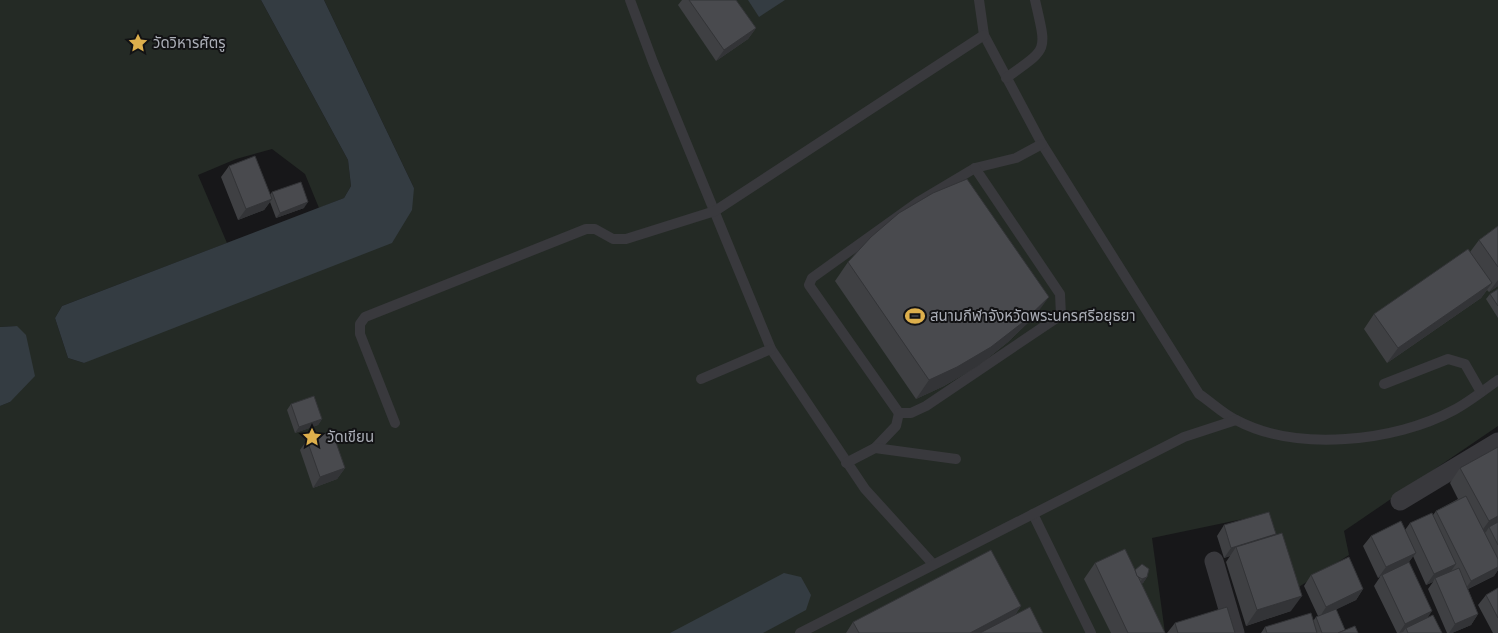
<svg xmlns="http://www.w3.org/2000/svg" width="1498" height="633" viewBox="0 0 1498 633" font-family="Quicksand,'Noto Sans Thai',sans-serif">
	<rect width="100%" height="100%" fill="#171719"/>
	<polygon fill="#242a25" points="0,0 261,0 348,160 351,186 344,198 319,208 305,174 272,149 236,159 198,175 227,243 62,306 55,318 68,358 84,363 414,188 324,0 1498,0 1498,426 1344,531 1349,555 1294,590 1267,514 1152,538 1165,633 0,633 0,406 10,402 17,326 0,327"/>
	<g fill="#343c42">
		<polygon points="261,0 324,0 414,188 412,210 392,243 84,363 68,358 55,318 62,306 344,198 351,186 348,160"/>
		<polygon points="748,0 785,0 759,17"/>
		<polygon points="17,326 26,335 35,376 10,402 0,406 0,327"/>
		<polygon points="784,573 801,577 811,595 806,610 763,633 670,633"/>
	</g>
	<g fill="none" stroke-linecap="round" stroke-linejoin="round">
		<g stroke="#39393d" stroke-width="10">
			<polyline points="630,0 653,62 771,349 865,489 933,564"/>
			<path d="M979 0 984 35 1042 144 1199 394C1211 402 1223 414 1236 420 1296 452 1395 442 1454 410 1469 402 1484 390 1498 380"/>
			<path d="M1006 78C1049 47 1047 53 1035 0"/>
			<polyline points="701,379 771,349"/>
			<polyline points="1384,384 1448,359 1465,364 1481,392"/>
			<polyline points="899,413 809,285 812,278 918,202 975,168 1016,158 1042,144"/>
			<polyline points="395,423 360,334 360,324 365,317 586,229 595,229 613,239 626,239 715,211 984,35"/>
			<polyline points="875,448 896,426 899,413 911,413 926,406 1061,315 1060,294 975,168"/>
			<polyline points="846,463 875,448 956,459"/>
			<polyline points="1033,514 1091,633"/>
			<polyline points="800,633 1184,437 1236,420"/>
		</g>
		<g stroke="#39393d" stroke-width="19">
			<polyline points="1400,501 1498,442"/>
			<polyline points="1214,561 1235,633"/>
		</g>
	</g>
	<g fill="#3f4043">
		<polygon points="682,0 736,0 756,28 748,39 716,61 678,5"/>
		<polygon points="229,166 270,195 272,192 304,208 276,218 270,202 264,210 238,220 221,177"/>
		<polygon points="1498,226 1498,286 1489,292 1487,290 1481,298 1387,363 1364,329 1374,314 1470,252 1479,240"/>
		<polygon points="848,262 1035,316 1008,342 978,366 944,386 916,399 835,281"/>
		<polygon points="1498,289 1498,318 1486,299 1490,294"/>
		<polygon points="291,404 322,419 318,425 295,433 287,410"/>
		<polygon points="307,440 345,468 337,479 313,488 300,450"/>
		<polygon points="1498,447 1498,570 1494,576 1468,589 1478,614 1471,625 1452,633 1447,633 1428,589 1433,582 1426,585 1413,556 1409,562 1428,618 1442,633 1397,633 1374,586 1380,577 1378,578 1363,546 1371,536 1405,530 1410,523 1433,515 1436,511 1458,499 1450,483 1460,468"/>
		<polygon points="1224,525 1291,611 1246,626 1226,562 1230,556 1224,558 1217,536"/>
		<polygon points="1095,563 1135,570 1147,577 1143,583 1141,584 1165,633 1111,633 1084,579"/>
		<polygon points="1311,575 1363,589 1356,600 1336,609 1345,630 1358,633 1261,633 1265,627 1313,621 1316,617 1318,616 1304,586"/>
		<polygon points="1498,588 1498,633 1493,633 1478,605 1486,595"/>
		<polygon points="1021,606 1015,615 1043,633 846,633 853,622"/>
		<polygon points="1175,623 1235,633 1167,633"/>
	</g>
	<g fill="#333437">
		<polygon points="756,28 748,39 716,61 724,50"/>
		<polygon points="272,199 264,210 238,220 246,209"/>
		<polygon points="308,202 304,208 276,218 280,213"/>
		<polygon points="1498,280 1498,286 1489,292"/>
		<polygon points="1492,283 1481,298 1387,363 1398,348"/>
		<polygon points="1049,297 1035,316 1008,342 978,366 944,386 916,399 929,380"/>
		<polygon points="322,419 318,425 295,433 299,427"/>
		<polygon points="345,468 337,479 313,488 320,477"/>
		<polygon points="1498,516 1498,525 1489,527 1486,532 1478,536 1489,521"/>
		<polygon points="1276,534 1236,547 1230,556 1224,558 1231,548"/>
		<polygon points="1416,553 1408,563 1382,575 1378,578 1386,567"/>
		<polygon points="1456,564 1449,574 1435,578 1433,582 1426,585 1434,574"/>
		<polygon points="1498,567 1498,570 1494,576 1464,591 1471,581"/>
		<polygon points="1147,577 1143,583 1139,585 1142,579"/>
		<polygon points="1363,589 1356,600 1319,618 1326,607"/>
		<polygon points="1302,596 1291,611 1246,626 1257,610"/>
		<polygon points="1021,606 1008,625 993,633 970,633"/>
		<polygon points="1432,611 1425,622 1406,628 1403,632 1399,633 1405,624"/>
		<polygon points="1478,614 1471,625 1452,633 1449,633 1455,624"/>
	</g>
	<g fill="#494a4e" stroke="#333437">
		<polygon points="689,0 736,0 756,28 724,50"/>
		<polygon points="255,156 272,199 246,209 229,166"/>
		<polygon points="967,179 1049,297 1022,323 991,347 957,367 929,380 848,262 871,237 899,213 933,193"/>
		<polygon points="301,182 308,202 280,213 272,192"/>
		<polygon points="1498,226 1498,267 1479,240"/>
		<polygon points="1468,249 1492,283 1398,348 1374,314"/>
		<polygon points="1498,289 1498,306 1490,294"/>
		<polygon points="314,396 322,419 299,427 291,404"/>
		<polygon points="332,431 345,468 320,477 307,440"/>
		<polygon points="1498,447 1498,516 1489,521 1460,468"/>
		<polygon points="1466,496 1498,559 1498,567 1471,581 1436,511"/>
		<polygon points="1269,512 1276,534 1231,548 1224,525"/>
		<polygon points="1432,513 1456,564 1434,574 1410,523"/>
		<polygon points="1401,521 1416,553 1386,567 1371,536"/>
		<polygon points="1498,522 1498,545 1489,527"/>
		<polygon points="1282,533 1302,596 1257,610 1236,547"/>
		<polygon points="1125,549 1165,633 1128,633 1095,563"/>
		<polygon points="991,550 1021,606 970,633 859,633 853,622"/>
		<polygon points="1349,557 1363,589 1326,607 1311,575"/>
		<polygon points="1409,562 1432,611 1405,624 1382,575"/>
		<polygon points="1142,564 1149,569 1147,577 1142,579 1137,576 1135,570"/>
		<polygon points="1459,568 1478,614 1455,624 1435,578"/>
		<polygon points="1498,588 1498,618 1486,595"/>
		<polygon points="1030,607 1043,633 980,633"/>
		<polygon points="1227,607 1235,633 1178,633 1175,623"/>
		<polygon points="1336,609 1345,630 1338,633 1322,633 1316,617"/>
		<polygon points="1311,613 1317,633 1267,633 1265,627"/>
		<polygon points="1433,615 1442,633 1408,633 1406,628"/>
		<polygon points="1355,626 1358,633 1338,633"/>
	</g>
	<defs>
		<symbol id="sight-bare" viewBox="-9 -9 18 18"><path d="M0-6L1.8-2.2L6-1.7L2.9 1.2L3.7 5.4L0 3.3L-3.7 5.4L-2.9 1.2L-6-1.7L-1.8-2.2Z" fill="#ddaf4c" stroke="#121214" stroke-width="2.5" paint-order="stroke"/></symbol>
		<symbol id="stadium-bare" viewBox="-9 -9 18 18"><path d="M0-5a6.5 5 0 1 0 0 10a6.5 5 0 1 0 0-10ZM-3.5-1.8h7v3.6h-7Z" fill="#ddaf4c" stroke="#121214" stroke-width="2.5" paint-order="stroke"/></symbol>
	</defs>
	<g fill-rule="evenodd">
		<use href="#sight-bare" x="124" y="29" width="28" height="28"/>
		<use href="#stadium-bare" x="901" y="302" width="28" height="28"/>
		<use href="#sight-bare" x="298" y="423" width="28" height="28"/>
	</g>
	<g text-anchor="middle" stroke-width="4" stroke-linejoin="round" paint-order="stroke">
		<g font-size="15" fill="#abaeb7" stroke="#121214" text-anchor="start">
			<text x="153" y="48">วัดวิหารศัตรู</text>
			<text x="930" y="321">สนามกีฬาจังหวัดพระนครศรีอยุธยา</text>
			<text x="327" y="442">วัดเขียน</text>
		</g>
	</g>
</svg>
